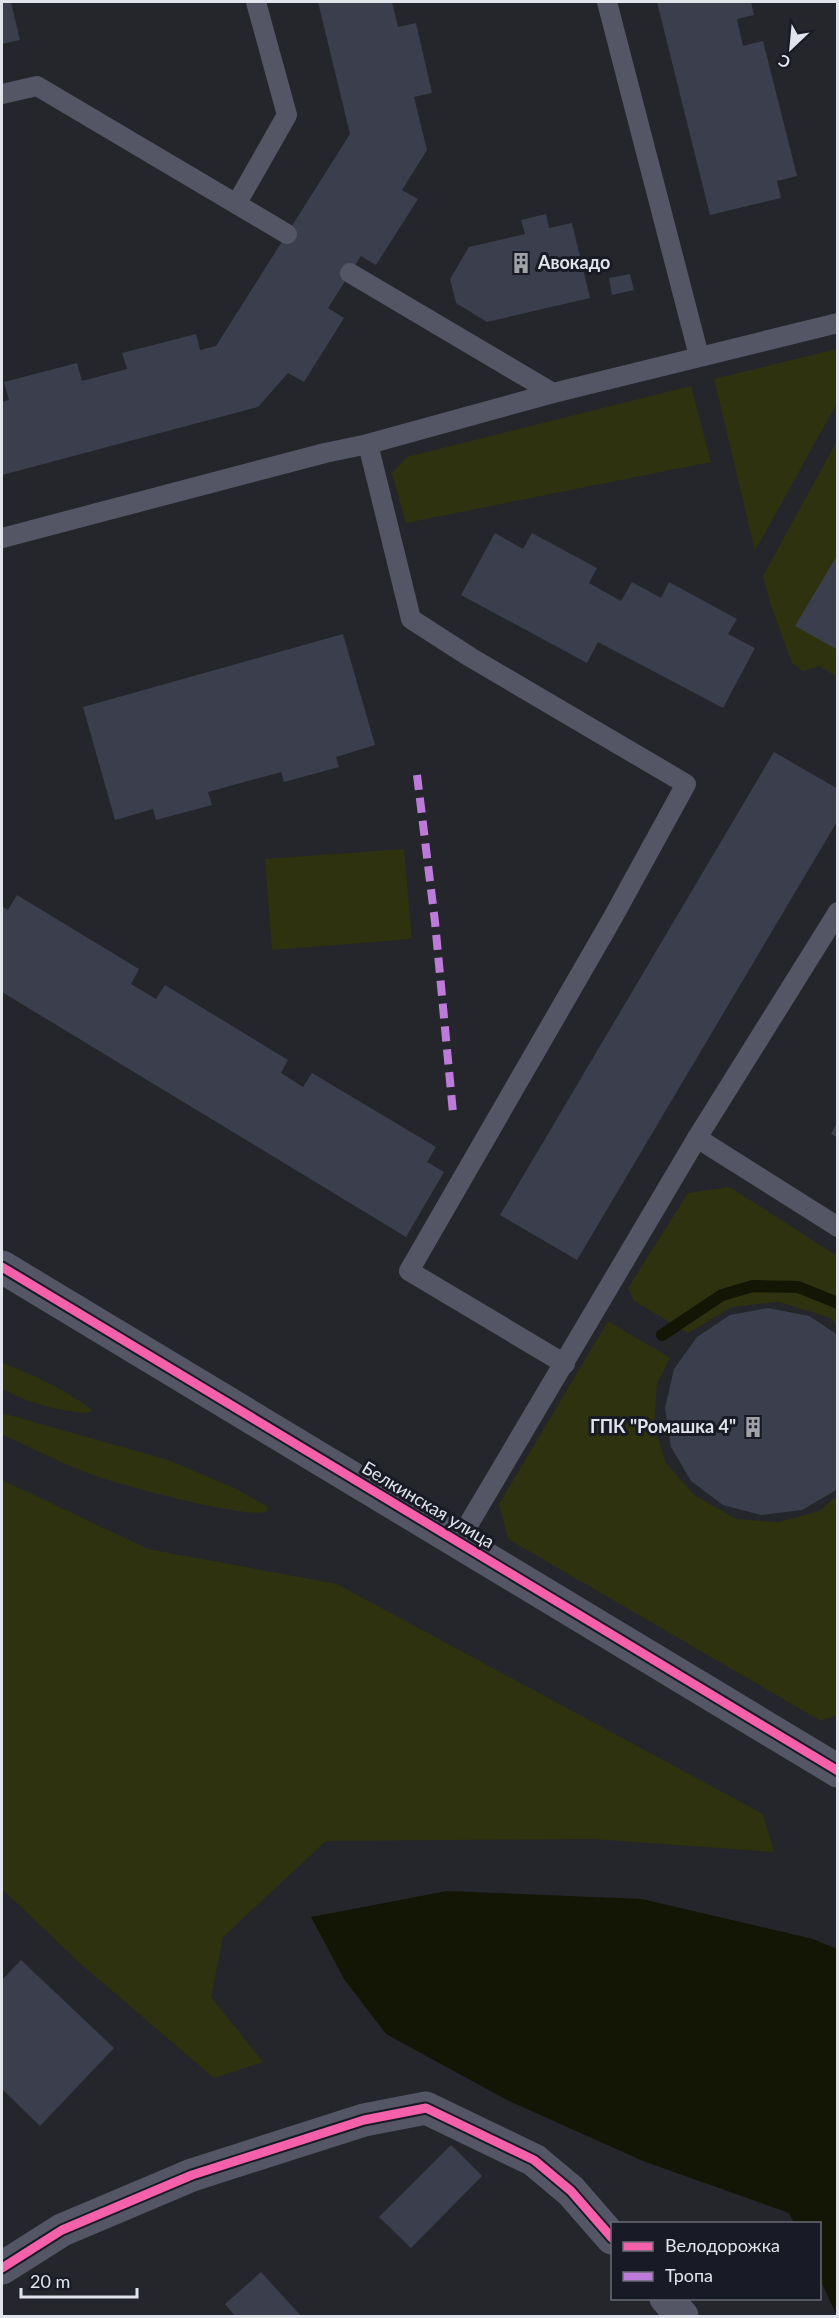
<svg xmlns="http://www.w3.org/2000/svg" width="839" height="2318" viewBox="0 0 839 2318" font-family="Lato,sans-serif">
	<rect width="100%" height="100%" fill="#25262c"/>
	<g fill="#2e320e">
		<polygon points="837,349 837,403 755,551 714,379"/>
		<polygon points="691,386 711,462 406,523 392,473 407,457"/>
		<polygon points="837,441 837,677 820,666 803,671 792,663 771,605 763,576"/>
		<polygon points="404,849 412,939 272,950 265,859"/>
		<polygon points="730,1187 837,1256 837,1326 831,1318 779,1302 732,1307 688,1333 634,1301 628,1288 688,1193"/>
		<polygon points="608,1321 670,1358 657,1384 654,1426 666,1463 694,1495 736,1519 779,1522 819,1511 837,1496 837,1715 821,1721 508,1539 499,1504"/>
		<path d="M2 1363C33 1375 66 1389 92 1410L88 1413C57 1411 29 1403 2 1389Z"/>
		<path d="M2 1413 168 1460 234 1488 267 1506V1511C251 1521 108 1482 85 1472 57 1461 29 1447 2 1434Z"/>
		<polygon points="2,1480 148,1549 337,1584 763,1814 774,1852 593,1839 326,1841 223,1937 211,1997 263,2062 214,2078 82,1965 2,1889"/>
	</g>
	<polygon fill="#131604" points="447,1891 642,1899 813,1939 837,1949 837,2316 820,2279 820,2224 794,2223 789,2213 643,2161 507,2100 386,2034 344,1979 311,1917"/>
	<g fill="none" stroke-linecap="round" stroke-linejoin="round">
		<polyline stroke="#131604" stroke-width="12" points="662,1335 722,1295 753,1286 798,1287 838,1303"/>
	</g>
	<g fill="#3b3e4c">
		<polygon points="2,2 11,2 20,40 2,44"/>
		<polygon points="318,2 392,2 398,27 416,23 432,93 414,97 427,150 402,190 418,199 376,265 361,256 328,308 344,318 304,382 288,373 258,407 2,475 2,402 9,400 4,382 77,363 82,381 127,369 122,353 196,334 200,350 216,346 350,134"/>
		<polygon points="657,2 751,2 754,15 737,19 743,46 763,41 797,176 777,181 781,198 710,215"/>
		<polygon points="546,214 549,228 572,223 590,298 487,322 456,303 450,279 469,247 525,234 521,220"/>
		<polygon points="630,274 634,290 612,295 609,278"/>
		<polygon points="495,533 523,549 532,533 597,568 589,583 621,601 632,582 661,598 669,582 737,619 728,634 755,648 723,708 598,642 587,663 461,595"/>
		<polygon points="838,554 838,650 795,626"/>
		<polygon points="343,634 375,745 336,757 339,767 284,782 281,772 208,792 212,805 156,820 153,809 115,820 83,707"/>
		<polygon points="774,752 838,789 838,820 577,1260 500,1215"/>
		<polygon points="17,895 139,969 131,984 156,999 165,985 288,1060 281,1073 303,1087 312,1073 436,1147 427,1162 444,1172 406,1237 2,992 2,906 8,910"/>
		<polygon points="838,1121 838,1138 831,1134"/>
		<polygon points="768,1308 809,1316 838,1335 838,1489 802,1510 761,1515 723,1505 691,1481 671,1447 665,1408 674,1369 697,1337 730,1315"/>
		<polygon points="21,1960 114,2048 40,2126 2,2089 2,1980"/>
		<polygon points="451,2145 482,2176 411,2248 379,2217"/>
		<polygon points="261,2272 301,2316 235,2316 225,2304"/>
	</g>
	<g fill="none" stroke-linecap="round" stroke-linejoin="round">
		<g stroke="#545665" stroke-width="20">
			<polyline points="607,2 699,356"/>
			<polyline points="2,94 37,86 287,234"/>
			<polyline points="237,203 287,115 256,2"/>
			<polyline points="350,273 553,393"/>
			<polyline points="368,444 411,619 470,657 686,784 612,919 409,1271 565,1364"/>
			<polyline points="2,538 325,453 368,444 553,393 838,323"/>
			<polyline points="697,1138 838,1227"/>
			<polyline points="458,1542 697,1138 838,912"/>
		</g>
		<g stroke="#545665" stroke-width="33">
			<polyline points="2,2268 62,2230 192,2175 364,2120 426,2108 534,2160 571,2191 612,2238"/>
			<polyline points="666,2298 682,2316"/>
		</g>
		<polyline stroke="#545665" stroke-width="33" points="2,1267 838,1771"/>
		<polyline stroke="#bd7bd9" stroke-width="8" stroke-dasharray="15 8" stroke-linecap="butt" points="417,775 435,922 453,1113"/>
		<defs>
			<g id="cycleway">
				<polyline points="2,1267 838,1771"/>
				<polyline points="2,2268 62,2230 192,2175 364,2120 426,2108 534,2160 571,2191 612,2238"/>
			</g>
		</defs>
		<use href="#cycleway" stroke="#181b25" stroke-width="13"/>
		<use href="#cycleway" stroke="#f560ab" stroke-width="9"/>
	</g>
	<defs>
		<symbol id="building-bare" viewBox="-9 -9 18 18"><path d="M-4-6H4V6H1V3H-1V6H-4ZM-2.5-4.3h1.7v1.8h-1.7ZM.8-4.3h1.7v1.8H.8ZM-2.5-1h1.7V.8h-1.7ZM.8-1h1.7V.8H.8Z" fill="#a0a2a8" stroke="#181b25" stroke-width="2.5" paint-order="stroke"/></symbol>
	</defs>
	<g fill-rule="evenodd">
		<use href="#building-bare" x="506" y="248" width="30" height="30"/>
		<use href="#building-bare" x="738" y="1412" width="30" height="30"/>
	</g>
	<g text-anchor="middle" stroke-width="6" stroke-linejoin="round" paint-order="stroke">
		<g font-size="18" font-weight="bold" fill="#e2e4eb" stroke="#181b25" text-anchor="start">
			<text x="538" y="269">Авокадо</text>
			<text x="736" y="1433" text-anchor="end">ГПК "Ромашка 4"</text>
		</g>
		<g font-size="18" fill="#e2e4eb" stroke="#181b25">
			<text transform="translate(428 1505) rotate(31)" y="6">Белкинская улица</text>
		</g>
	</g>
	<rect width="839" height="2318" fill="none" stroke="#e2e4eb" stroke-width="6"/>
	<rect x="611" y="2222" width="210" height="78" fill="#181b25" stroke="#696b74" stroke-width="1.5"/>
	<rect x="623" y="2242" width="30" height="9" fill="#f560ab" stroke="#696b74" stroke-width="1.5"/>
	<text x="665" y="2252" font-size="18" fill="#e2e4eb">Велодорожка</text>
	<rect x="623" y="2272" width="30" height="9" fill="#bd7bd9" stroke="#696b74" stroke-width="1.5"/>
	<text x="665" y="2282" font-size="18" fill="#e2e4eb">Тропа</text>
	<g transform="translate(791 48) rotate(206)" stroke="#181b25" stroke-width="4.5" paint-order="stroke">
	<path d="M0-4.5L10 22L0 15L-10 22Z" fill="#e2e4eb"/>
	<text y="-9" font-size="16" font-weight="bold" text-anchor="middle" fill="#e2e4eb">С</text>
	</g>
	<path d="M21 2288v9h116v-9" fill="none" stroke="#e2e4eb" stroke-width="3"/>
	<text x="30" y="2288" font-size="18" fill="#e2e4eb" stroke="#181b25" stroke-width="4.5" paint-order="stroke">20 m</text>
</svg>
